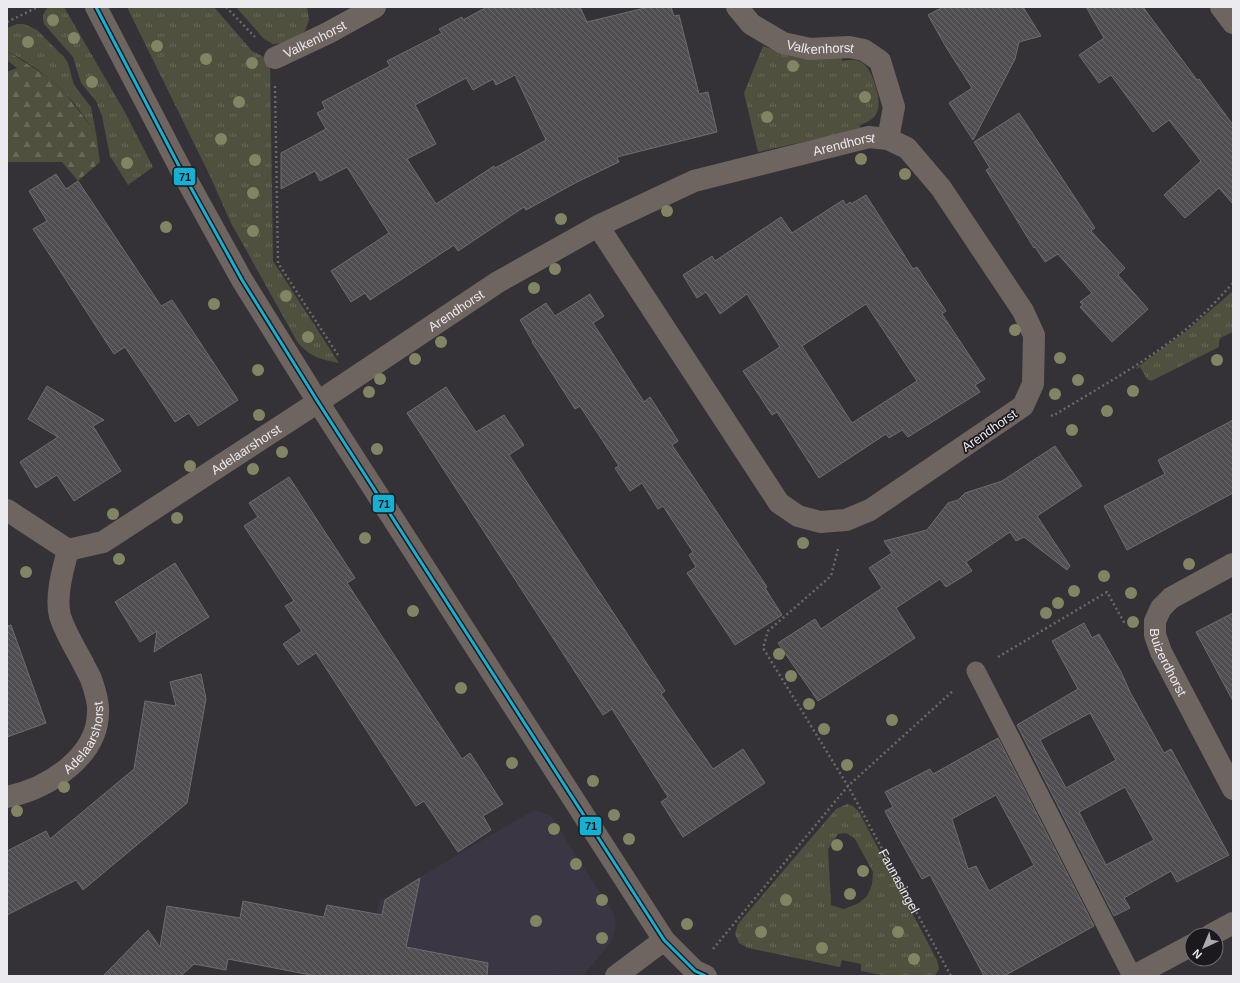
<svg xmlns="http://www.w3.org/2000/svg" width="1240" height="983" viewBox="0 0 1240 983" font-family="Arial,sans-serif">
	<defs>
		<pattern id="grass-tufts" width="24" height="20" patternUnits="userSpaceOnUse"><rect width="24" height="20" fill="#4f503d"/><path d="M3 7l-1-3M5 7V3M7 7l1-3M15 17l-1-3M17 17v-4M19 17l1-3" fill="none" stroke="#686959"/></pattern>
		<pattern id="forest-firs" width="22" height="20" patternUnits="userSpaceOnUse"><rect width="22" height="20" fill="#4f503d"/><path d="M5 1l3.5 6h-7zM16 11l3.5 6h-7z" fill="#686959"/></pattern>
		<pattern id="building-back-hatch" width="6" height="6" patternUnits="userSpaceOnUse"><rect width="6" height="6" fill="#504e51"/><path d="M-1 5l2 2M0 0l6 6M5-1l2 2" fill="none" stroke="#69686a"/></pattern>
	</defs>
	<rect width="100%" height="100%" fill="#343237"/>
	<polygon fill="#3b3643" points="534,810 550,815 614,914 616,928 611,942 583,976 566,976 552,974 551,976 366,976 379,901"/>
	<g fill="url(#grass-tufts)" fill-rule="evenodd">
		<path d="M48 7H64L126 114 153 167 128 185 110 156 102 116 96 101 81 83 73 57 44 24C42 17 43 13 48 7Z"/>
		<path d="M127 7H214L252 51 270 60 273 261 339 363C320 359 312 358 298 343L231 223 210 176Z"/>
		<polygon points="236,7 307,7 309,20 305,31 286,43 273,44 264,39"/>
		<path d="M17 24H24L37 30 64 57 68 63 74 85 91 107 96 133C86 120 77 105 65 93 49 76 28 62 7 51V28Z"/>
		<path d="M763 46 790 56 809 58 841 54 842 61C848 60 855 59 861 62 869 67 873 77 875 85 881 104 882 118 860 125L861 131 843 133 758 152 744 93Z"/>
		<polygon points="1233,291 1233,332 1222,337 1219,340 1219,347 1151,381 1147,379 1140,367 1136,369 1136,368 1189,329"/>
		<path d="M847 804 853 806 859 812 937 960 939 969 935 976H887L861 971V964L842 960 840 967 748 948 739 943 735 934 738 924 836 809ZM846 833 855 839 873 872 872 885 867 896 859 903 844 909 831 905 828 849 838 834Z"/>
	</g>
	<polygon fill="url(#forest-firs)" points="7,51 37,70 50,79 65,93 96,133 100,162 78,181 62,162 7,162 7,72 17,68 7,60"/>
	<g fill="url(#building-back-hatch)" stroke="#6e6c70" fill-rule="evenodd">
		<path d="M487 7H580L587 22 649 7H671L674 16 679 15 699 94 708 92 717 132 617 157 619 162 577 182 526 210 524 207 458 251 454 245 370 300 365 293 351 302 331 271 389 233 347 167 320 181 315 171 281 189V153L326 129 317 113 325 109 322 102 390 66 387 61 442 33 439 29 462 17 463 20ZM515 75 546 140 495 168 494 166 436 204 407 159 436 144 415 105 466 78 473 90 493 79 496 85Z"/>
		<polygon points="943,7 1023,7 1041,36 1019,42 1015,59 973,140 949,103 972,88 946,47 928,15"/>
		<polygon points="1086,7 1143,7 1197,80 1199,79 1233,125 1233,204 1219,188 1185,218 1164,195 1201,161 1169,120 1153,132 1111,75 1099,83 1079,55 1104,38"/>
		<polygon points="1019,113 1095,228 1091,231 1125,268 1118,275 1148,309 1112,342 1080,307 1083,305 1080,302 1092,293 1058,254 1045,262 1035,247 1034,248 986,170 990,168 974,142"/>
		<polygon points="56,174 66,189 78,181 161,306 172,300 238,400 198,426 189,413 175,422 125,347 114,354 33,229 47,221 29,191"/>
		<path d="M866 195 913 269 917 267 946 311 942 314 985 379 975 385 980 392 908 437 902 430 889 438 886 434 819 478 777 412 772 415 743 371 780 347 747 294 720 314 706 292 697 298 683 275 712 256 715 261 781 217 792 233 843 200 846 205 850 202 851 204ZM866 304 917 381 852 423 802 346Z"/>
		<polygon points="590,294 604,316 593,323 644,402 650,397 670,428 678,441 672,445 767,587 765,588 782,615 735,645 687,573 696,567 689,555 693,552 663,506 658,509 642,483 630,491 615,468 619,466 580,406 575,409 532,342 533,342 520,320 546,303 555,316"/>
		<polygon points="47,386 104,420 93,426 121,471 74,501 57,475 36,488 20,462 58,437 28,419"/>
		<polygon points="446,387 476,432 504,415 524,445 509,455 665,691 661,694 713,769 743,749 765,783 683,837 661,802 668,797 612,709 603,715 407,413"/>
		<polygon points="1233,420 1233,493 1127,550 1104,506 1165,474 1158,460"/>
		<polygon points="1055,446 1082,486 1037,516 1070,566 1067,570 1024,537 1016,541 1010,532 966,562 972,571 946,587 940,579 896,608 915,638 818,701 778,643 815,619 821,629 882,588 869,568 892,553 884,541 927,530 948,503 958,500 965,493 1002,481"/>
		<polygon points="289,477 355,578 347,583 462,759 470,753 503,804 483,816 491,830 458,852 424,801 416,806 316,653 298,665 283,644 302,631 285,606 294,601 244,526 258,517 249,503"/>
		<polygon points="175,563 209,617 154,652 157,631 140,642 115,602"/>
		<polygon points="1233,613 1233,701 1196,632"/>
		<path d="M1084 623 1092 638 1099 634 1121 672 1130 692 1164 753 1171 749 1229 855 1177 882 1171 871 1124 898 1130 908 1114 916 1017 725 1078 689 1052 641ZM1090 713 1116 760 1066 788 1040 740ZM1125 787 1154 840 1106 865 1079 812Z"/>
		<polygon points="11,625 46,723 7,737 7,626"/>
		<polygon points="201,674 206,699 187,803 83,890 76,880 7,915 7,851 46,831 50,839 134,769 145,701 176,706 170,682"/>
		<path d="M998 738 1094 926 1004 976H984L930 875 922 879 898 836 885 811 893 807 885 792 930 769 933 774ZM996 795 1034 865 989 891 976 866 968 869 952 819Z"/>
		<polygon points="420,878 406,947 488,963 487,976 316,976 228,959 226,970 194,964 181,976 103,976 148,930 160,947 167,906 240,918 243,901 323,917 324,916 327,905 382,915 385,900"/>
	</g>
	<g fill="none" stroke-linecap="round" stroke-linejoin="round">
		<g stroke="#6e6866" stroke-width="2.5" stroke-dasharray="2 3" stroke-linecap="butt">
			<polyline points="226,7 255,37"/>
			<polyline points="7,22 38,7"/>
			<polyline points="275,86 278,263 338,355"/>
			<path d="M1051 415 1053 416C1099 387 1149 361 1190 326 1206 313 1219 298 1233 283"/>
			<path id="s1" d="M838 549 831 576 768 631 763 648 848 786 951 976"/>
			<polyline points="998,657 1107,592 1125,624"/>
			<polyline points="713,949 848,786 954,690"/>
		</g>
		<polyline stroke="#6f6560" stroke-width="19" points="976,671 1132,976"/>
		<g stroke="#6f6560" stroke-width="22">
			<polyline points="96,7 180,168 242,280 318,402 664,940 695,971 706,976"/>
			<path id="s2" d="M737 7 751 24 783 43 810 49 849 47 864 50 880 61 894 107 888 139"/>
			<polyline points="1221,7 1233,23"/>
			<path id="s3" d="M275 58 328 33 375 7"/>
			<path id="s4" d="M7 510 68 550 103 542 318 402 498 282 598 226 694 181 869 137 888 139 907 148 941 188 1023 311 1034 335 1033 384 1023 406 870 510 846 520 820 522 798 516 779 503 598 226"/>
			<path id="s5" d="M1233 564 1171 598 1161 608 1155 621V635L1161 652 1233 789"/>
			<path id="s6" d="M7 797C47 789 98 757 98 712 99 704 94 687 91 679 89 674 85 668 83 663 75 648 65 632 60 616 55 597 63 569 68 550"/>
			<polyline points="1211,935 1233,923"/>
			<polyline points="616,976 664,940"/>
			<polyline points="1134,976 1192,945"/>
		</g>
		<defs>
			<polyline id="bus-1" points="96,7 180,168 242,280 318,402 664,940 695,971 706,976"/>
		</defs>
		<use href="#bus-1" stroke="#1b191d" stroke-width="6"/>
		<use href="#bus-1" stroke="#13b2d5" stroke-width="3"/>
	</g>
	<g fill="#828463">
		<circle cx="53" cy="20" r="6"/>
		<circle cx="74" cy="38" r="6"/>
		<circle cx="28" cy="42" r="6"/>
		<circle cx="157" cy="46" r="6"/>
		<circle cx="206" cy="59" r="6"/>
		<circle cx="252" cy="63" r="6"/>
		<circle cx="793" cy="66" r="6"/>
		<circle cx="92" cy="82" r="6"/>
		<circle cx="865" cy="97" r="6"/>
		<circle cx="239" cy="102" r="6"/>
		<circle cx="767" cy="117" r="6"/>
		<circle cx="221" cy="139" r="6"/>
		<circle cx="861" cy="159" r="6"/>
		<circle cx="255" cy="160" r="6"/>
		<circle cx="127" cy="163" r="6"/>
		<circle cx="905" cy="174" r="6"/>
		<circle cx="253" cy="193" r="6"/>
		<circle cx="667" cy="211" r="6"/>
		<circle cx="561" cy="219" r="6"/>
		<circle cx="166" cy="227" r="6"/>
		<circle cx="253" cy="231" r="6"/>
		<circle cx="555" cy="269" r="6"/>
		<circle cx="534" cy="288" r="6"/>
		<circle cx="286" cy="296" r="6"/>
		<circle cx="214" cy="304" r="6"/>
		<circle cx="1015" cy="330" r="6"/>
		<circle cx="308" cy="337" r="6"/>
		<circle cx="441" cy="342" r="6"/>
		<circle cx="1060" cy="358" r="6"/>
		<circle cx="415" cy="359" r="6"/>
		<circle cx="1217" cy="360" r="6"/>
		<circle cx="258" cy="370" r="6"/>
		<circle cx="380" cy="379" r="6"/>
		<circle cx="1078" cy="380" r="6"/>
		<circle cx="1133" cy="391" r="6"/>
		<circle cx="369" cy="392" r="6"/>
		<circle cx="1055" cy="394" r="6"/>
		<circle cx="1107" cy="411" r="6"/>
		<circle cx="259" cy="415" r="6"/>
		<circle cx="1072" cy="430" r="6"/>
		<circle cx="377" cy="449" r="6"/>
		<circle cx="282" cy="452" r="6"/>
		<circle cx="190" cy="466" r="6"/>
		<circle cx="253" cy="469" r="6"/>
		<circle cx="113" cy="514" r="6"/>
		<circle cx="177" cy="518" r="6"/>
		<circle cx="365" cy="538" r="6"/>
		<circle cx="803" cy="543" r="6"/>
		<circle cx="119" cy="559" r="6"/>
		<circle cx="1189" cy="564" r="6"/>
		<circle cx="26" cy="572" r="6"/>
		<circle cx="1104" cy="576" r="6"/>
		<circle cx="1074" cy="591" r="6"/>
		<circle cx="1131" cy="593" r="6"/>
		<circle cx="1058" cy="603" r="6"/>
		<circle cx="413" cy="611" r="6"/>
		<circle cx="1046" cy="613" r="6"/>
		<circle cx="1133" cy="622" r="6"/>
		<circle cx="779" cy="654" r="6"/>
		<circle cx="791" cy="676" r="6"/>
		<circle cx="461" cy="688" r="6"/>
		<circle cx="809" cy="704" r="6"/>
		<circle cx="892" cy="720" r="6"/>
		<circle cx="824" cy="729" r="6"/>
		<circle cx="512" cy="763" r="6"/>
		<circle cx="847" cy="765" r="6"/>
		<circle cx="593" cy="781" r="6"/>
		<circle cx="64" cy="787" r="6"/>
		<circle cx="17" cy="811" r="6"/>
		<circle cx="614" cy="815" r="6"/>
		<circle cx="554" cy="829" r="6"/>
		<circle cx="629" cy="839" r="6"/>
		<circle cx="837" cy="845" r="6"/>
		<circle cx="576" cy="864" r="6"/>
		<circle cx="863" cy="871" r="6"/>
		<circle cx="850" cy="894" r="6"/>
		<circle cx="602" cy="900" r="6"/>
		<circle cx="786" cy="900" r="6"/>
		<circle cx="536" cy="921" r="6"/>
		<circle cx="687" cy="924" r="6"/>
		<circle cx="761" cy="932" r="6"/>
		<circle cx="898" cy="932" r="6"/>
		<circle cx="602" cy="938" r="6"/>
		<circle cx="822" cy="948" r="6"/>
		<circle cx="914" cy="959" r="6"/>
	</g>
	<g text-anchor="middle" stroke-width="3.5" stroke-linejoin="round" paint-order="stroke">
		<g font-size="13" fill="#ebeaee" stroke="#1b191d">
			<text dy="5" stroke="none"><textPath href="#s3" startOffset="44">Valkenhorst</textPath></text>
			<text dy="5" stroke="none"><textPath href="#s2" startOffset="97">Valkenhorst</textPath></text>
			<text dy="5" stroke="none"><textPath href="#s4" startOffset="957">Arendhorst</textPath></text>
			<text dy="5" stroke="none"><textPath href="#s4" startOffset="531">Arendhorst</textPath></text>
			<text transform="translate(989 430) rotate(-35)" y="5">Arendhorst</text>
			<text dy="5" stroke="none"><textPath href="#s4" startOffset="279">Adelaarshorst</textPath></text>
			<text dy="5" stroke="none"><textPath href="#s5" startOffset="143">Buizerdhorst</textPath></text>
			<text dy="5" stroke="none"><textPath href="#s6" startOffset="104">Adelaarshorst</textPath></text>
			<text dy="5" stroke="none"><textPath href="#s1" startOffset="399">Faunasingel</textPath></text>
		</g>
	</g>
	<g stroke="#1b191d" stroke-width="1.5">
		<rect x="173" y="167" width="23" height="19" rx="4" fill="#13b2d5"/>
		<rect x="372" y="494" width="23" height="19" rx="4" fill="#13b2d5"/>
		<rect x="579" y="816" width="23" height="20" rx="4" fill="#13b2d5"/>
	</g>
	<g font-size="11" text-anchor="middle" font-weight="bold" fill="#111">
		<text x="185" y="181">71</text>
		<text x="384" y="508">71</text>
		<text x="591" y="830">71</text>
	</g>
	<rect width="1240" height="983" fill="none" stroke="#ebeaee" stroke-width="16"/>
	<g transform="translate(1204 947) rotate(224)"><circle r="19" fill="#1b191d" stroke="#6e6d71"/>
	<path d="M0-3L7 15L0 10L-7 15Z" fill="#abaaae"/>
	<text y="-6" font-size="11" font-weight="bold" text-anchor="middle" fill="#ebeaee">N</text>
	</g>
</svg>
